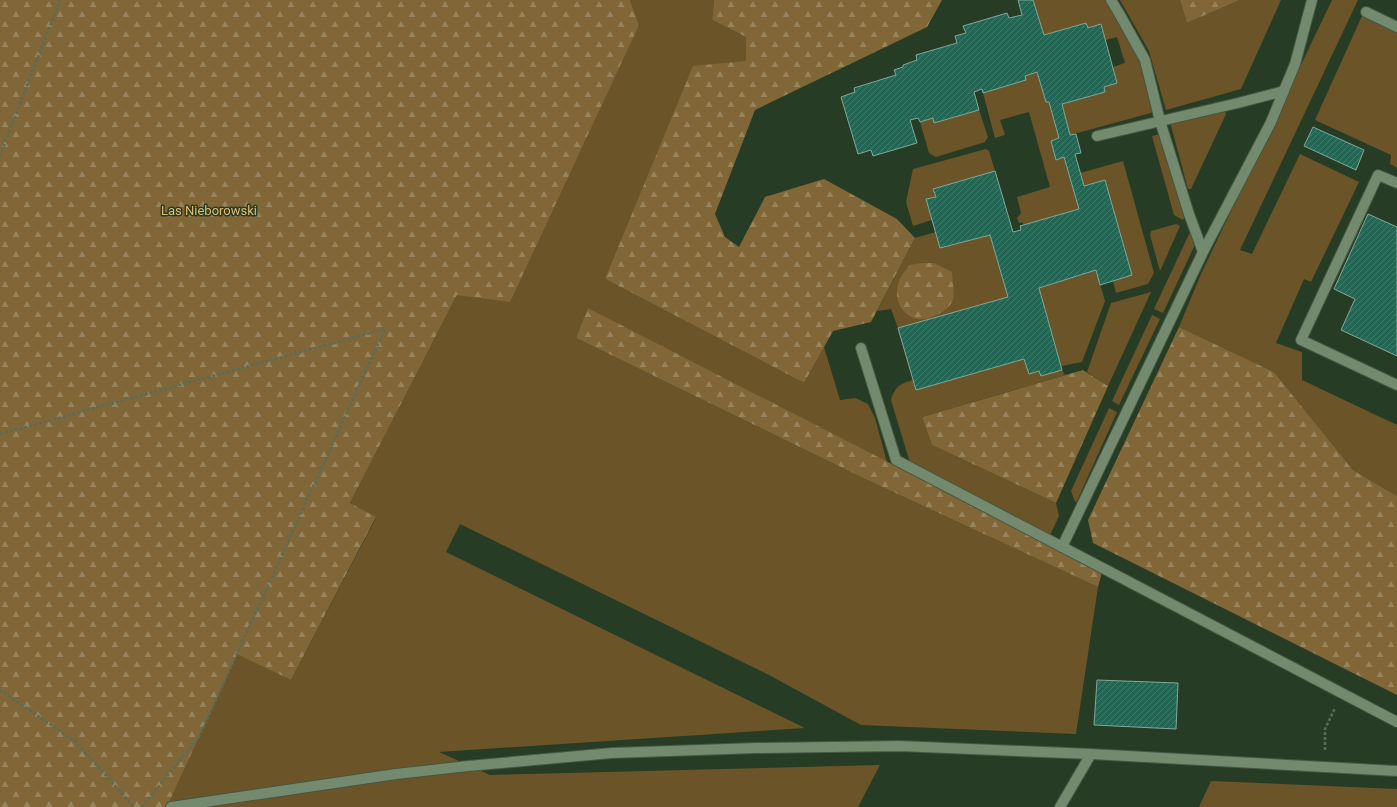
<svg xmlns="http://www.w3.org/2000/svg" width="1397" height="807" viewBox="0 0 1397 807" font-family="Roboto,sans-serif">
	<defs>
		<pattern id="forest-firs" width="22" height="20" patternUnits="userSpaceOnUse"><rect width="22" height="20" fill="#816737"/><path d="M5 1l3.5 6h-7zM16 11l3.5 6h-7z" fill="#97835c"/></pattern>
		<pattern id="building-hatch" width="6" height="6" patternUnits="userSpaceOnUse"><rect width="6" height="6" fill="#246654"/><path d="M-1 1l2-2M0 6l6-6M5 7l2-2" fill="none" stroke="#437b6b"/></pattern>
	</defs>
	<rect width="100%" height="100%" fill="#273c24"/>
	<g fill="#6c5429">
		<polygon points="630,0 714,0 712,20 746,37 746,61 605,279 804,383 824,347 840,400 855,398 868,404 875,418 887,462 589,309 576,338 865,479 1098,587 1076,734 861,725 769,675 460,524 446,552 805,728 439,752 490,775 880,765 858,807 167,807 237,653 291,680 376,518 350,503 457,295 639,25"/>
		<polygon points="1033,0 1107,0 1140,59 1153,108 1151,113 1070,135 1062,104 1105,92 1104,87 1117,83 1113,67 1125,63 1117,37 1105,40 1101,24 1088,28 1086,23 1044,35"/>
		<polygon points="1120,0 1180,0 1187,23 1240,0 1281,0 1241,89 1166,110 1149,51"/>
		<polygon points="1332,0 1358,0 1240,250 1252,254 1300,154 1359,182 1311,282 1304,279 1276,343 1302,352 1302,380 1397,425 1397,496 1353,470 1274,372 1179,327 1201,274"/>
		<polygon points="1362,16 1397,32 1397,168 1390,164 1391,155 1315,120"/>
		<polygon points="1037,72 1046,102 1049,102 1059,138 1051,141 1056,160 1064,157 1079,209 1023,225 1023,222 1019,223 1017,218 1021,213 1017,197 1050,187 1029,112 1000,120 1005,135 995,138 983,93 1026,80 1025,76"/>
		<polygon points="979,110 988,137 985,142 936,157 929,153 920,122 933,118 935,123"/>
		<polygon points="1225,111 1226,114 1191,189 1188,189 1170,122"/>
		<polygon points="1161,134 1185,215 1183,220 1174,215 1152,136"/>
		<polygon points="986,149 989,151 995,171 933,189 936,197 927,199 932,220 913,226 906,202 913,169"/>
		<polygon points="1123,161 1154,273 1148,284 1116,293 1113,281 1132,275 1105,180 1084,186 1080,173"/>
		<polygon points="1176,224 1180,226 1160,271 1150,235 1151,231"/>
		<polygon points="936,232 990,235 1008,297 898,328 891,309 877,311 915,238"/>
		<polygon points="1190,232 1199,236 1163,313 1154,309"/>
		<polygon points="1096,270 1105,301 1082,362 1061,366 1039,288"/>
		<polygon points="1151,292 1108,386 1087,372 1111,303"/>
		<polygon points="1152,315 1160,319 1119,405 1112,401"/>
		<path d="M1024 359 1029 374 1039 371 1041 376 1062 370 1065 375 922 417 932 445 1056 503 1059 516 1046 544 914 476 891 400C895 387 899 384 913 380L916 390Z"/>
		<polygon points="1109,408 1117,412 1077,501 1075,502 1071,491"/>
		<polygon points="1211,781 1397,789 1397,807 1199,807"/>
	</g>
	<g fill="url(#forest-firs)">
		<polygon points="0,0 630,0 639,25 510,302 457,295 350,503 376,517 291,680 237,654 167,807 0,807"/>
		<polygon points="714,0 942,0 927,27 755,110 715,214 725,237 739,247 765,197 824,179 897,219 915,238 871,322 833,331 804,383 605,279 693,66 746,61 746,37 712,20"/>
		<polygon points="1180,0 1240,0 1187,23"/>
		<path d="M921 263H934L952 272C952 278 955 293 953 299 951 306 945 311 938 314 907 333 884 296 905 271 907 269 908 267 909 266 912 264 918 264 921 263Z"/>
		<polygon points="588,308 1102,572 1098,587 865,479 576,338"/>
		<polygon points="1179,327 1274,372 1353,470 1397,496 1397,695 1093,543 1088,520"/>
		<polygon points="1083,370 1108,386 1056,503 932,445 922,417"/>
	</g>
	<g fill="url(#building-hatch)" stroke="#81a99b">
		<polygon points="1018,0 1033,0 1044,35 1086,23 1088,28 1101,24 1117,83 1104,87 1105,92 1062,104 1070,135 1076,134 1081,153 1075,154 1084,186 1105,180 1132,275 1100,285 1096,270 1039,288 1062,370 1041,376 1039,371 1029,374 1024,359 916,390 898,328 1008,297 990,235 940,248 926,199 936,197 933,189 995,171 1013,232 1021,230 1020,226 1079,209 1064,157 1056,160 1051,141 1059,138 1049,102 1046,102 1037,72 1025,76 1026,80 983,93 982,89 974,92 979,110 934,123 933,118 920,122 918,118 910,120 917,143 873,156 871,150 858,154 841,97 855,92 854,88 896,75 894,70 903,67 903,65 917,60 916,55 957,43 955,36 966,33 963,26 1007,13 1009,18 1022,15"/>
		<polygon points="1313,127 1364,150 1356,170 1304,146"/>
		<polygon points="1368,214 1397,227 1397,356 1341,330 1355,299 1334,289"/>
		<polygon points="1097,680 1178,683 1176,729 1094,725"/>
	</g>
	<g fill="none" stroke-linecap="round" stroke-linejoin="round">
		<defs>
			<g id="lane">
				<polyline points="1111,0 1120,15 1145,60 1160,121 1189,214 1203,252"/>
				<polyline points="1366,12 1397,27"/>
				<polyline points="1097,136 1238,103 1284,91"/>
				<polyline points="1397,183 1378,175 1301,340 1397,385"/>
				<polyline points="861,348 896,460 1397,722"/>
				<polyline points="1062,547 1203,252 1271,122 1295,64 1312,0"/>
			</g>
			<g id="street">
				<polyline points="171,807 396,774 468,766 612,753 756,748 899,746 1091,754 1397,771"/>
				<polyline points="1060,807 1091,754"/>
			</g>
		</defs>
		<use href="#lane" stroke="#455642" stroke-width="12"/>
		<use href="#street" stroke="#455642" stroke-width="12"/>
		<g stroke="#5a6c57" stroke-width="2.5" stroke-dasharray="3 2" stroke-linecap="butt">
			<polyline points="0,156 60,0"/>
			<polyline points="0,434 385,329 199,737 142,807"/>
			<polyline points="0,690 76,742 134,807"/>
			<polyline points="1325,750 1325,729 1335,708"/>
		</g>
		<use href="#lane" stroke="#738a6f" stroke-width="10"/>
		<use href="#street" stroke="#738a6f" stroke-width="10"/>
	</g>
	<g text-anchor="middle" stroke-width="3" stroke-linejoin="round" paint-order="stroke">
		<g font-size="13" fill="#e4ba71" stroke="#273c24">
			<text x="209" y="215">Las Nieborowski</text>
		</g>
	</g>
</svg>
